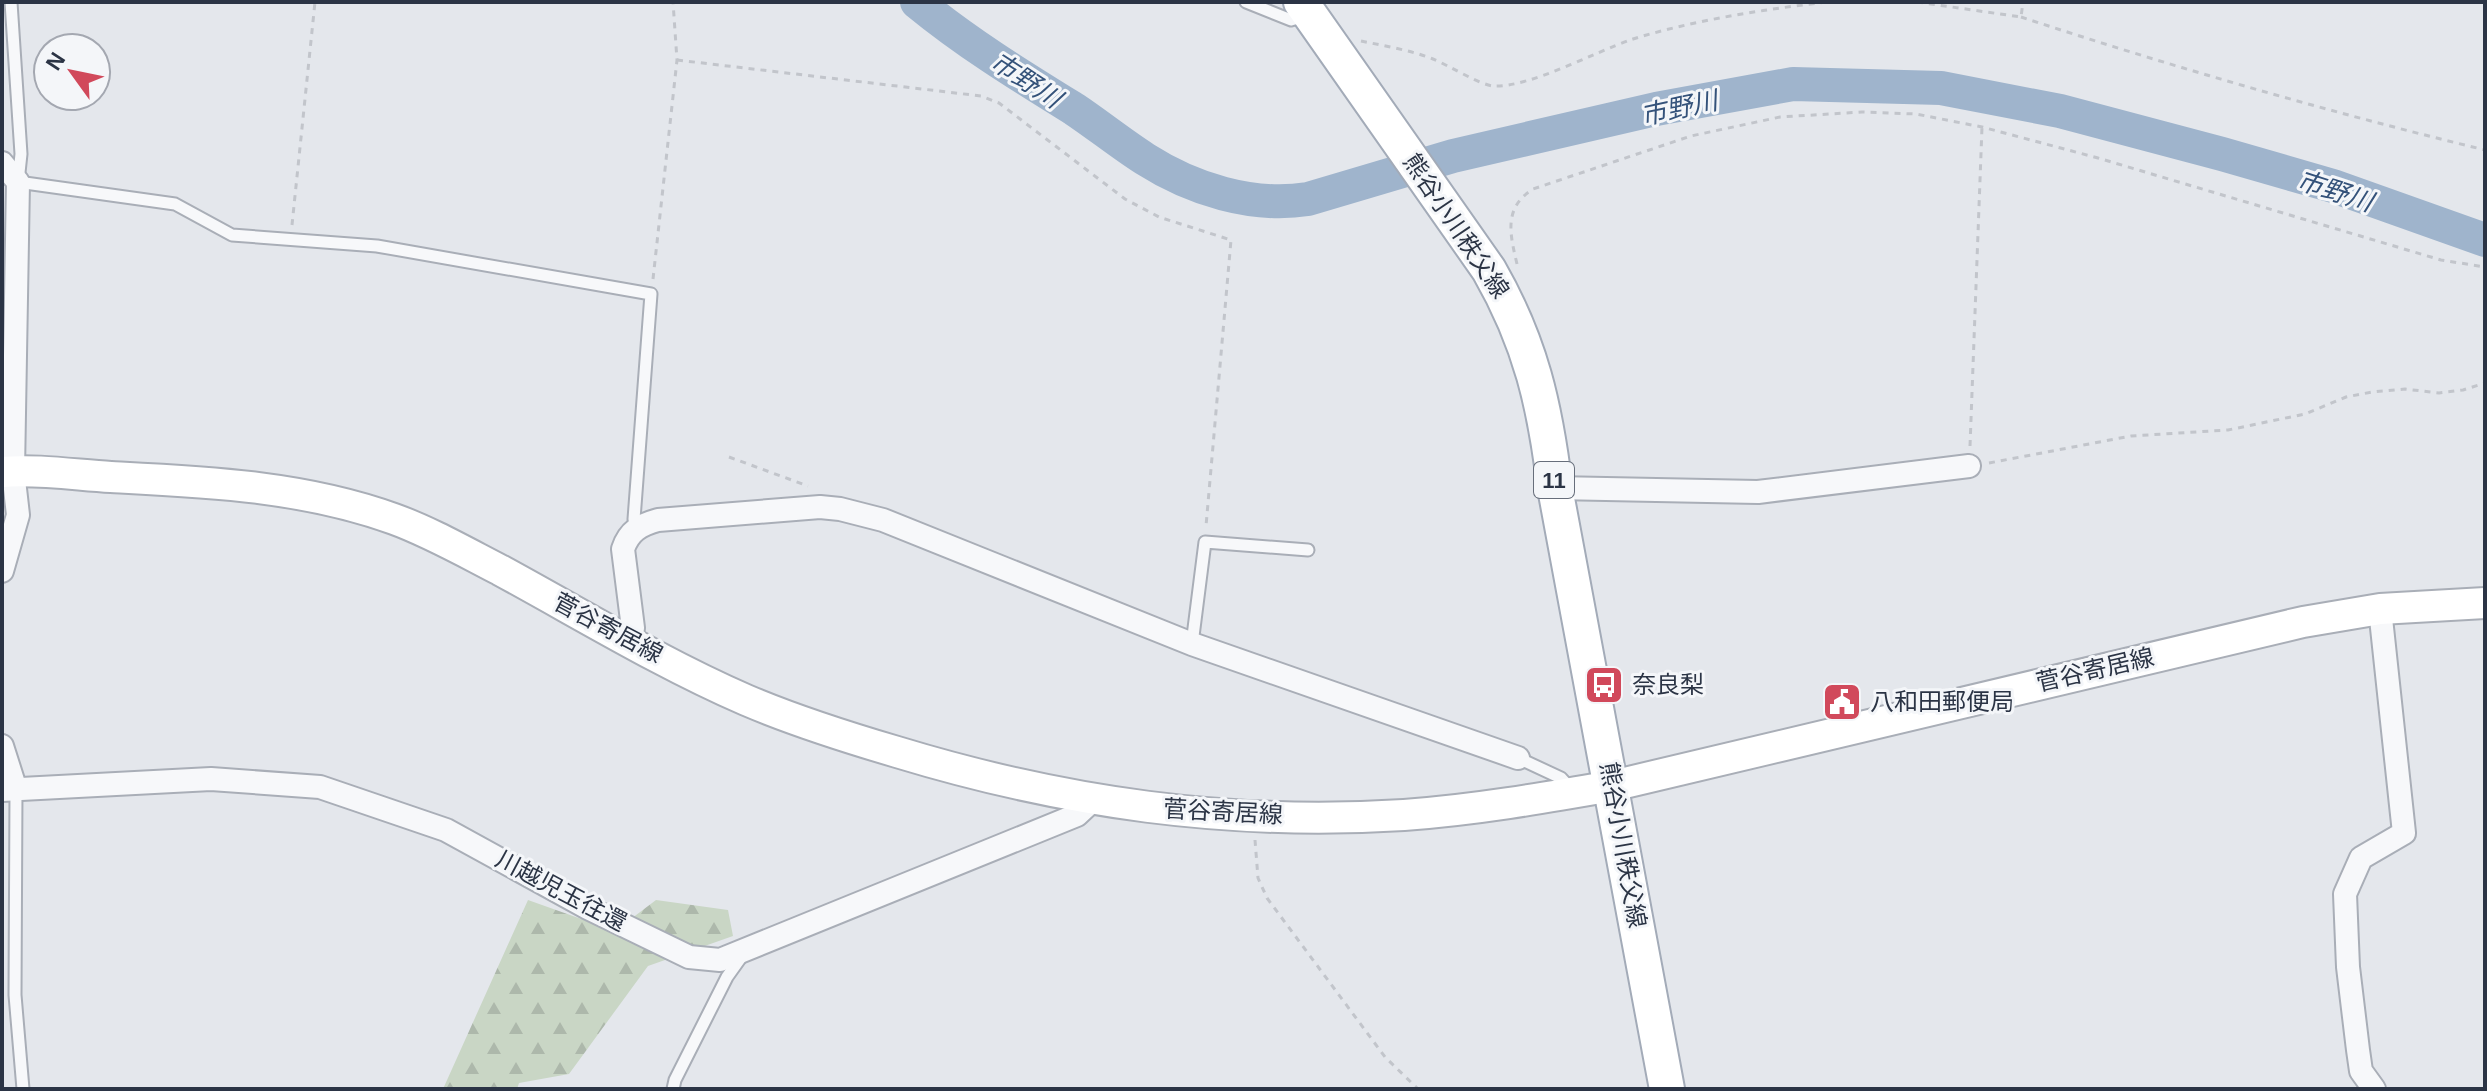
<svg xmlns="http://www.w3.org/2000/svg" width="2487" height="1091" viewBox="0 0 2487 1091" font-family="Helvetica,'Noto Sans JP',sans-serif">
	<defs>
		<pattern id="forest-firs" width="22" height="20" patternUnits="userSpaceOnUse" patternTransform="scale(2)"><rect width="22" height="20" fill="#c9d6c5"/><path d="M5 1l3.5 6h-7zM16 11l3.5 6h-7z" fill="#adb8ab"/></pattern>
	</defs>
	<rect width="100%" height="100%" fill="#e4e7ec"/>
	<polygon fill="url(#forest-firs)" points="528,900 615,931 656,900 728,910 733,936 648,966 569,1074 519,1083 517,1089 443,1089"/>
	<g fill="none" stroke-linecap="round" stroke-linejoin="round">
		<path stroke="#9fb4cc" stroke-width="34" d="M917 2C967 43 1019 75 1074 109 1098 125 1120 143 1145 159 1192 189 1252 208 1308 199L1453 156 1656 109 1793 84 1941 88 2060 111 2222 154 2333 186 2485 240"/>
		<defs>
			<g id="lane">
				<polyline points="11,2 21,154 18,182 175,204 232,235 377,246 651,294 634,519 636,528"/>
				<polyline points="1246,2 1291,20 1305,16"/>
				<polyline points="1192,644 1205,542 1308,550"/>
				<polyline points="1518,758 1561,778 1572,790"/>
				<polyline points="16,790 15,995 23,1089"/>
				<polyline points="673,1089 675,1080 727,977 742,956"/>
			</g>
			<g id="street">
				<polyline points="2,163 18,182 13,471 18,515 2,571"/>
				<polyline points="1555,488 1758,492 1969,466"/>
				<path d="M630 640 633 628 623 549C629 531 640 525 658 520L820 507 840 509 883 520 1192 644 1518 758"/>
				<polyline points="2,746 16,790"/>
				<polyline points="2,790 211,779 320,787 446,830 588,908 689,957 720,960 1077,815 1092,801"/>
				<polyline points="2374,1089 2361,1071 2358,1050 2348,967 2345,894 2361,858 2404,833 2380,609"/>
			</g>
			<path id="secondary" d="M2 472C38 469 76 475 111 477 207 482 303 486 394 519 430 532 465 552 500 570 581 614 661 663 746 700 795 721 846 737 897 752 1065 803 1228 826 1404 815 1474 810 1543 798 1612 786L2303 622 2380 609 2485 603"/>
			<path id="primary" d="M1301 2 1489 270C1531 343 1545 406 1555 488L1667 1089"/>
		</defs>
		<use href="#lane" stroke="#a9aeb7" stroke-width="15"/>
		<use href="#street" stroke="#a9aeb7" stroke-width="26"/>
		<use href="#secondary" stroke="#a9aeb7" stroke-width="34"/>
		<use href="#primary" stroke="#a3abb8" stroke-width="38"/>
		<g stroke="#c2c5cb" stroke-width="3" stroke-dasharray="6 6" stroke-linecap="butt">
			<polyline points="1917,2 2021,17 2023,2"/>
			<path d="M2021 17C2173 67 2329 112 2485 150"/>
			<path d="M1361 41C1385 46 1410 50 1433 59 1448 65 1482 86 1494 86 1532 87 1594 52 1633 39 1695 20 1761 10 1826 2"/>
			<polyline points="677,60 981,96 999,103 1125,199 1159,217 1231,240 1206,526"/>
			<polyline points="292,225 315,2"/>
			<path d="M1517 264C1510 234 1503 208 1533 189L1691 136 1780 117 1862 112 1916 114 1982 127 2098 158 2441 260 2485 267"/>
			<polyline points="653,279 677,60 673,2"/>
			<polyline points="1970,446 1982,127"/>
			<polyline points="729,457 808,486"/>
			<polyline points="1989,463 2131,436 2228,430 2305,414 2346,397 2372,392 2405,389 2439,393 2463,390 2485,383"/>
			<polyline points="1255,840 1258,878 1267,898 1385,1057 1418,1089"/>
		</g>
		<use href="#lane" stroke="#f7f8fa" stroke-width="11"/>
		<use href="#street" stroke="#f7f8fa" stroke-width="22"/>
		<use href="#secondary" stroke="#fff" stroke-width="30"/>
		<use href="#primary" stroke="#fff" stroke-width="34"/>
	</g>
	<defs>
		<symbol id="bus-square" viewBox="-11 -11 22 22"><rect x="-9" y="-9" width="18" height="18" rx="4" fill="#d1495b" stroke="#f4f6f9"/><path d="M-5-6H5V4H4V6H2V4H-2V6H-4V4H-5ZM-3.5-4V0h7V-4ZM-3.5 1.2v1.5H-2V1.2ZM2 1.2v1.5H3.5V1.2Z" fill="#fff"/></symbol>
		<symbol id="civic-square" viewBox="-11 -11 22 22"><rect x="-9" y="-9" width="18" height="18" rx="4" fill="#d1495b" stroke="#f4f6f9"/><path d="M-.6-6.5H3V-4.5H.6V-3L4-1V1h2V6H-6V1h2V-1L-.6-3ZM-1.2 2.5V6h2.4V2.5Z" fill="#fff"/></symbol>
	</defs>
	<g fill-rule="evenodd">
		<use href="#bus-square" x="1582" y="663" width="44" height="44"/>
		<use href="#civic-square" x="1820" y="680" width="44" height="44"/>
	</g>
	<g text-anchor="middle" stroke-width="6" stroke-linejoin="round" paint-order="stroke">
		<rect fill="#f4f6f9" stroke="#676e7b" stroke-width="2" x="1534" y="462" width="40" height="36" rx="6"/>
		<g font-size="22" font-weight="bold" fill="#2b3445">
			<text x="1554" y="488">11</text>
		</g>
		<g font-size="24" fill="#2b3445" stroke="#f4f6f9">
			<text transform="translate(1456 226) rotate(56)" y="8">熊谷小川秩父線</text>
			<text transform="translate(608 628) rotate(28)" y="8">菅谷寄居線</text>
			<text transform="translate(2095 670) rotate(-13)" y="8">菅谷寄居線</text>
			<text transform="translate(1223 812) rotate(3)" y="8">菅谷寄居線</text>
			<text transform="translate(1623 845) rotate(80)" y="8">熊谷小川秩父線</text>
			<text transform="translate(561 891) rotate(28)" y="8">川越児玉往還</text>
		</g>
		<g font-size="24" fill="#2b3445" stroke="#f4f6f9" text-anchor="start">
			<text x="1632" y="693">奈良梨</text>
			<text x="1870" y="710">八和田郵便局</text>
		</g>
		<g font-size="26" font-style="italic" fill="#34527a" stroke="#f4f6f9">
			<text transform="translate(1026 80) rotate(33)" y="9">市野川</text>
			<text transform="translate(1679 108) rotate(-12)" y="9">市野川</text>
			<text transform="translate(2335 191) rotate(18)" y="9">市野川</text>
		</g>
	</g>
	<rect width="2487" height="1091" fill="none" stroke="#2b3445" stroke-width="8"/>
	<g transform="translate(72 72) rotate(303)"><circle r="38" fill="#f4f6f9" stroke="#a4a8b1" stroke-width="2"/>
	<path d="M0-6L14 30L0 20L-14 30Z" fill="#d1495b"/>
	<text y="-12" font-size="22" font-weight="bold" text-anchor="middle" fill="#2b3445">N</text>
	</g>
</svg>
